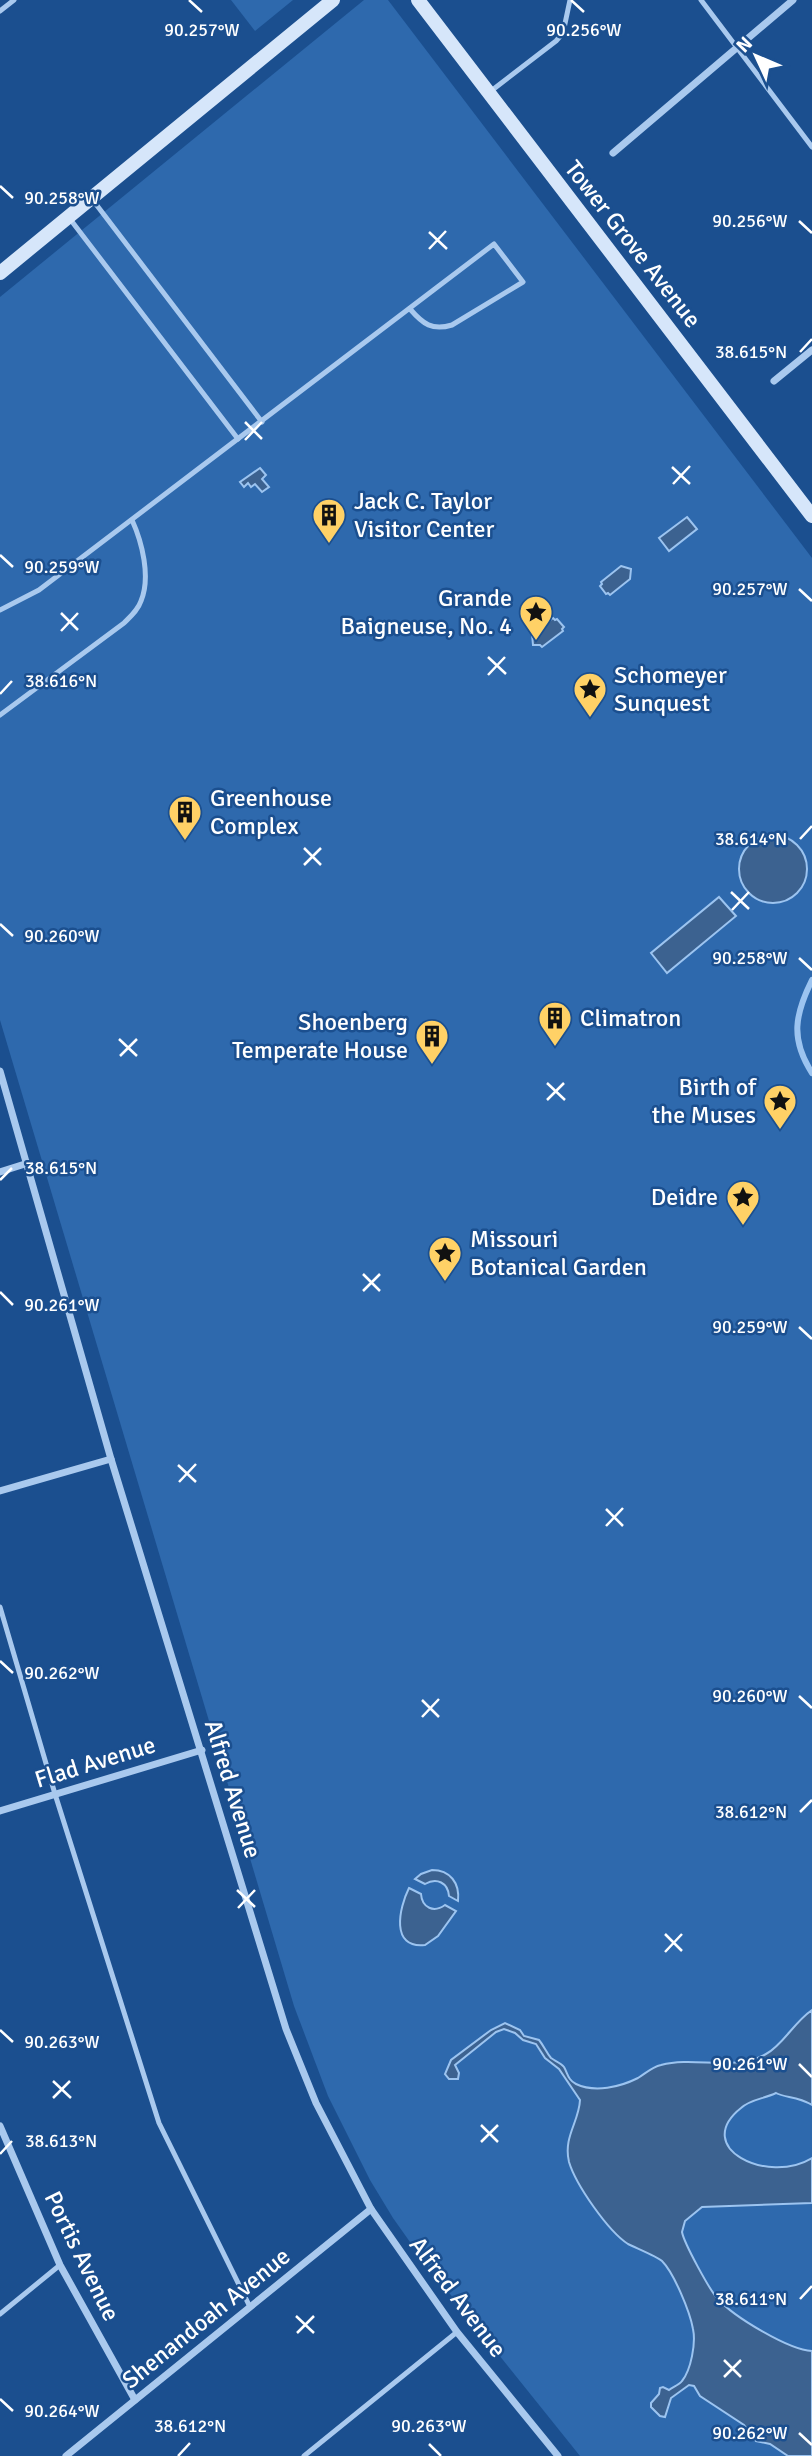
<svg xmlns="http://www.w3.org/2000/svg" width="812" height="2456" viewBox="0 0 812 2456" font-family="Signika,sans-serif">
	<rect width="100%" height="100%" fill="#1b4f8f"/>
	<g fill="#2e69ad">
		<polygon points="231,0 293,0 255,31"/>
		<polygon points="364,0 388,0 812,558 812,2456 580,2456 422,2259 393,2218 370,2180 328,2096 294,2006 0,1020 0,297"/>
	</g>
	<g fill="#3c6290" stroke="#9cc4f0" stroke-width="2">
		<polygon points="260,468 266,475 262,479 269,487 262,492 255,484 251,487 248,483 244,487 240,482"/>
		<polygon points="687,517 697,529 669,551 659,538"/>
		<polygon points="621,566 631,569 630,579 610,595 608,593 606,594 600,586 602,584 601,582"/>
		<polygon points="553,618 555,620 557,619 564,627 562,629 563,631 542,647 540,645 533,645 532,634"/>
		<circle cx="773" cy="869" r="34"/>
		<polygon points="719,897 736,916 667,973 651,953"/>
		<path d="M432 1870C450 1870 460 1883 458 1901L449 1896C448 1883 437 1877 425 1884L415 1879 421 1874Z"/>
		<path d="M409 1888 421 1894C422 1908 434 1913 445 1905L456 1911 438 1936 425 1945C390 1949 399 1908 409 1888Z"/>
		<path d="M812 2010V2105C798 2096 785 2098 776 2093 764 2099 751 2099 741 2108 691 2148 768 2185 812 2158V2203L702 2207 685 2221 682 2232C684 2243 710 2291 718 2299 734 2317 789 2350 812 2351V2456H788L770 2444 756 2441 744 2425 700 2396 694 2386 689 2385 671 2398 665 2417 660 2416 651 2407V2403L659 2394 660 2388 663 2387 669 2390C673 2387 679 2385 682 2381 691 2370 696 2343 693 2329 690 2312 674 2273 662 2261 658 2257 636 2248 628 2244 608 2231 576 2185 569 2162 563 2137 579 2122 580 2100L559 2069 545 2058 536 2044 523 2040 515 2033 504 2029 496 2032 455 2065 459 2073 458 2079H449L445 2074 451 2060 491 2030 505 2023 520 2030 524 2036 539 2040C544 2046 546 2052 551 2058 555 2061 561 2063 564 2067 568 2074 568 2080 576 2084 595 2093 620 2087 638 2078 646 2073 652 2067 661 2065 696 2056 733 2072 766 2054 783 2045 794 2022 812 2010Z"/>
	</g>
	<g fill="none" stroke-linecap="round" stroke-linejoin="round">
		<path stroke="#9cc4f0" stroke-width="6" d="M812 980C795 1014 790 1039 812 1073"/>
		<g stroke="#a9c9ee" stroke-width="5">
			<polyline points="701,0 812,147"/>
			<polyline points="0,11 14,0"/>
			<polyline points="491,91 556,41 563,33 570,0"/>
			<polyline points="92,199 262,422"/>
			<polyline points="70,219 238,439"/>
			<path d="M0 610 39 590 494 244 523 282 452 325C432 331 423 324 410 309"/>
			<path d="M0 715 124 623C131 616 138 610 141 601 151 577 142 542 132 520"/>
			<polyline points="0,1607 55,1794 159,2123 250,2307"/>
			<polyline points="0,2314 60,2265"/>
			<polyline points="304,2456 457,2332"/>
		</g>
		<g stroke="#a9c9ee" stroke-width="7">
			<polyline points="613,153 793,0"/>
			<polyline points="774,381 812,350"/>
			<polyline points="0,1071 111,1459 286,2029 316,2103 371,2209 457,2332 558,2456"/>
			<polyline points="0,1172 28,1163"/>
			<polyline points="0,1491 111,1459"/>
			<polyline points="0,1811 202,1750"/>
			<polyline points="0,2126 60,2265 135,2400"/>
			<polyline points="66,2456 371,2209"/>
		</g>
		<g stroke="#d6e6fa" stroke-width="14">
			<polyline points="418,0 812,516"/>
			<polyline points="0,273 333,0"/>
		</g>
	</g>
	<path fill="none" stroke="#fff" stroke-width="2.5" d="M189 0 202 12M571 0 584 12M0 186 13 198M799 221 812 233M429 232 447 249M429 249 446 231M800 352 812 339M245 422 262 439M245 440 262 422M672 467 690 484M673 484 690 466M0 555 13 567M799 589 812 601M61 613 78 630M61 631 78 613M488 657 506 674M488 675 505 657M0 694 12 681M800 839 812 826M304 848 321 865M304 865 321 848M731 892 749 909M732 910 749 892M0 924 13 936M799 958 812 970M119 1039 137 1056M120 1056 137 1039M547 1083 565 1100M547 1100 564 1083M0 1180 12 1168M363 1274 380 1291M363 1291 380 1274M0 1292 13 1305M799 1327 812 1339M178 1465 196 1482M179 1482 196 1464M606 1509 623 1526M606 1526 623 1508M0 1661 13 1673M799 1696 812 1708M422 1700 439 1717M422 1717 439 1699M800 1812 812 1800M237 1890 255 1907M238 1908 255 1890M665 1934 682 1951M665 1952 682 1934M0 2030 13 2042M799 2064 812 2077M53 2081 71 2098M53 2098 70 2081M481 2125 498 2142M481 2142 498 2125M0 2154 12 2141M800 2299 812 2286M296 2316 314 2333M297 2333 314 2316M724 2360 741 2377M724 2377 741 2360M0 2399 13 2411M799 2433 812 2445M429 2444 441 2456M178 2456 190 2443"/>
	<defs>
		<symbol id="building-pin" viewBox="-11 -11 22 30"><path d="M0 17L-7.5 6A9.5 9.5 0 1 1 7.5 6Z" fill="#ffd166" stroke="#1b4f8f"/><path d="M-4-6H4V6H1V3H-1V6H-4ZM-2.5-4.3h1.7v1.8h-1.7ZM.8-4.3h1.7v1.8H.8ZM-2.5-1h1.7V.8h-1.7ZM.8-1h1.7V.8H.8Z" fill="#111"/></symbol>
		<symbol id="sight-pin" viewBox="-11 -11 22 30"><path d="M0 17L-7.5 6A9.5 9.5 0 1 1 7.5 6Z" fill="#ffd166" stroke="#1b4f8f"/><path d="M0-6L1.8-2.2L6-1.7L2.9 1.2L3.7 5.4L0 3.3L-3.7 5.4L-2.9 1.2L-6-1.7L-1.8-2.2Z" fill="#111"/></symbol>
	</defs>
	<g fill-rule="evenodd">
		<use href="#building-pin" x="310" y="496" width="38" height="52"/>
		<use href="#sight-pin" x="517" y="593" width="38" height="52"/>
		<use href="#sight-pin" x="571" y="670" width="38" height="52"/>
		<use href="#building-pin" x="166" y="793" width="38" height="52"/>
		<use href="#building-pin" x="536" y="999" width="38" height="52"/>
		<use href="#building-pin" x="413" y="1017" width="38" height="52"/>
		<use href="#sight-pin" x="761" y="1082" width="38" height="52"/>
		<use href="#sight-pin" x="724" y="1178" width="38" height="52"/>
		<use href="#sight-pin" x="426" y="1234" width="38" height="52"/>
	</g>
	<g text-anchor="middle" stroke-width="5" stroke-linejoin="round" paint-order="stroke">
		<g font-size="24" fill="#fff" stroke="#1b4f8f">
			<text transform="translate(633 244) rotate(52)" y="8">Tower Grove Avenue</text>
			<text transform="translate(95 1762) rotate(-17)" y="8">Flad Avenue</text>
			<text transform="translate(233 1789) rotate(73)" y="8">Alfred Avenue</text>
			<text transform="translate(82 2256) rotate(64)" y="8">Portis Avenue</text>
			<text transform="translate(458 2297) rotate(53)" y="8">Alfred Avenue</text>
			<text transform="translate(206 2318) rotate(-39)" y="8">Shenandoah Avenue</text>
		</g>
		<g font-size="24" fill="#fff" stroke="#1b4f8f" text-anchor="start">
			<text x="354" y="509">Jack C. Taylor<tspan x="354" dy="28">Visitor Center</tspan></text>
			<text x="512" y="606" text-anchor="end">Grande<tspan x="512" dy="28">Baigneuse, No. 4</tspan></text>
			<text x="614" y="683">Schomeyer<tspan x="614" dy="28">Sunquest</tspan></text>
			<text x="210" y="806">Greenhouse<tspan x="210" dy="28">Complex</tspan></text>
			<text x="580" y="1026">Climatron</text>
			<text x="408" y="1030" text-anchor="end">Shoenberg<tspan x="408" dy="28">Temperate House</tspan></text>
			<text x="756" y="1095" text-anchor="end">Birth of<tspan x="756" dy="28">the Muses</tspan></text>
			<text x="718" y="1205" text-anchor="end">Deidre</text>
			<text x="470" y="1247">Missouri<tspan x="470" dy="28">Botanical Garden</tspan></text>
		</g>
	</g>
	<g font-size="18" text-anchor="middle" fill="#fff" stroke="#1b4f8f" stroke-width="5" stroke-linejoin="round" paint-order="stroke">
		<text x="202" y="36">90.257°W</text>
		<text x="584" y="36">90.256°W</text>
		<text x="62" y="204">90.258°W</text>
		<text x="750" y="227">90.256°W</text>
		<text x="751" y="358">38.615°N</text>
		<text x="62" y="573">90.259°W</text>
		<text x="750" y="595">90.257°W</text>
		<text x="61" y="687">38.616°N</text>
		<text x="751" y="845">38.614°N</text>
		<text x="62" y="942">90.260°W</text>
		<text x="750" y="964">90.258°W</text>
		<text x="61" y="1174">38.615°N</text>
		<text x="62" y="1311">90.261°W</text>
		<text x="750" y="1333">90.259°W</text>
		<text x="62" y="1679">90.262°W</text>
		<text x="750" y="1702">90.260°W</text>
		<text x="751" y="1818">38.612°N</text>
		<text x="62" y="2048">90.263°W</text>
		<text x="750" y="2070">90.261°W</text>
		<text x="61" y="2147">38.613°N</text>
		<text x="751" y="2305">38.611°N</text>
		<text x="62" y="2417">90.264°W</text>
		<text x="190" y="2432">38.612°N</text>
		<text x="429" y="2432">90.263°W</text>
		<text x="750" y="2439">90.262°W</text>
	</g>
	<g transform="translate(756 56) rotate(314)" stroke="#1b4f8f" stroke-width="5" paint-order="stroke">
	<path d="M0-5L12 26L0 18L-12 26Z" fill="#ffffff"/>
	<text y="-10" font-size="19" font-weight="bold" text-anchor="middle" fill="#ffffff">N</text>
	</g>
</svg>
